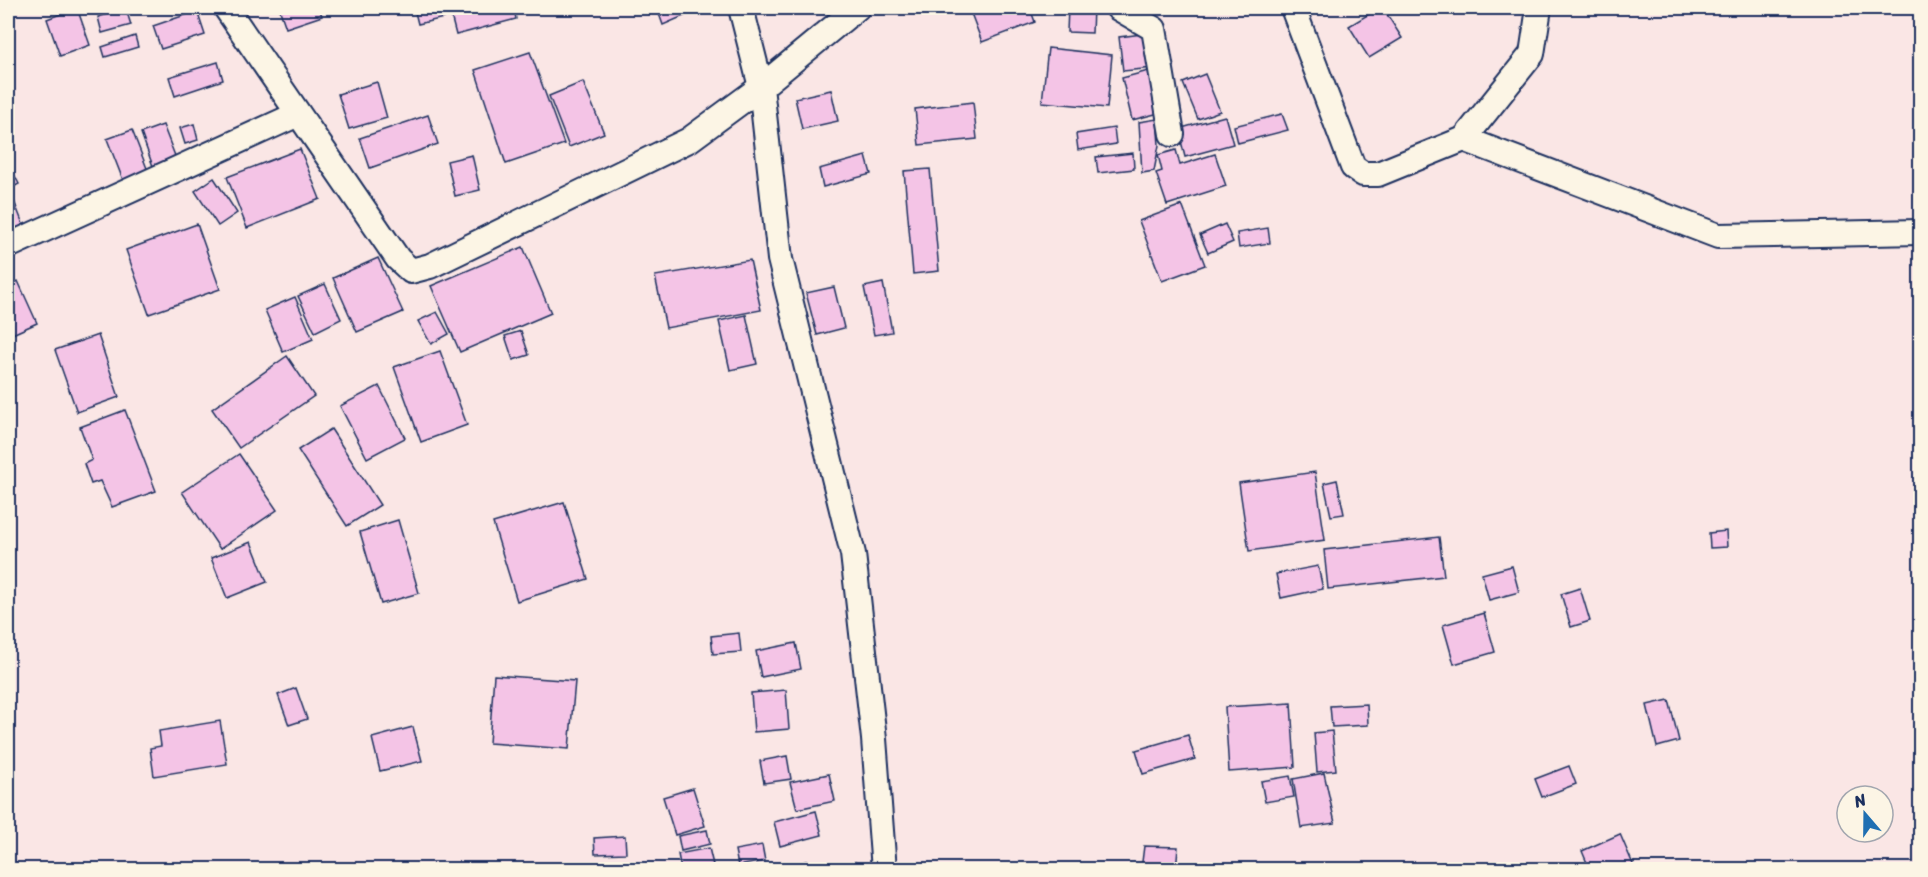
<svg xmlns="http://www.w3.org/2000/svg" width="1928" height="877" viewBox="0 0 1928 877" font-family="Sriracha,sans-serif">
	<rect width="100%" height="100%" fill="#fae6e5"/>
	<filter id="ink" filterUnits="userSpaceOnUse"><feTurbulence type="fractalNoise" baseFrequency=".0167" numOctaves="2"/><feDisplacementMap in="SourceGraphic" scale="12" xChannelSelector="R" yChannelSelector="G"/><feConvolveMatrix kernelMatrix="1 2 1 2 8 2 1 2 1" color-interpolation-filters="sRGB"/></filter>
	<g filter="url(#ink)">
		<g fill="#f4c4e6" stroke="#1b2f5e" stroke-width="1.5">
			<polygon points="77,8 90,45 60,56 47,19"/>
			<polygon points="279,8 319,8 322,16 286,28"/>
			<polygon points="414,8 441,8 444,18 418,24"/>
			<polygon points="449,8 514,8 516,19 456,35"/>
			<polygon points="657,8 702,8 663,25"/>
			<polygon points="969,8 1030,8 1035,22 982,42"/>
			<polygon points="1068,8 1093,8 1092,33 1067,32"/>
			<polygon points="1379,8 1383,8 1402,38 1369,58 1349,26"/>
			<polygon points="126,9 131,25 102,33 98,17"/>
			<polygon points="197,11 205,35 161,49 153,26"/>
			<polygon points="1150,33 1154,68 1123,71 1119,37"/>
			<polygon points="135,36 138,47 105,57 102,47"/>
			<polygon points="1048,48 1112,55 1107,108 1042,102"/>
			<polygon points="530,52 564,144 506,164 475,70"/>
			<polygon points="218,62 223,80 175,96 169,77"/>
			<polygon points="1156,69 1167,111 1132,120 1122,78"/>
			<polygon points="1205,74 1220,111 1198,119 1183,83"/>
			<polygon points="377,82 387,118 349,129 338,94"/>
			<polygon points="583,82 604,133 569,147 549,96"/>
			<polygon points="831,90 838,121 802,129 795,98"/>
			<polygon points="973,102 977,139 919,145 915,109"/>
			<polygon points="1282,114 1288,130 1238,143 1234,126"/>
			<polygon points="428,115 438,144 370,168 360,138"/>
			<polygon points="1225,116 1233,144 1185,157 1178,129"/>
			<polygon points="1157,119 1159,145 1154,171 1142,173 1139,122"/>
			<polygon points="194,124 198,140 185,144 180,128"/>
			<polygon points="163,125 177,161 154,169 141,133"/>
			<polygon points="1114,128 1116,144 1078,150 1076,134"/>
			<polygon points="132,130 148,171 123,180 107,139"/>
			<polygon points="300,149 320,199 247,228 227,177"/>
			<polygon points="1176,150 1180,165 1215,154 1226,186 1167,205 1156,173 1162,171 1158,155"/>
			<polygon points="1133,153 1134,169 1098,173 1096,157"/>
			<polygon points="472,155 480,190 455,196 447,161"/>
			<polygon points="866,156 871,174 823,187 819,169"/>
			<polygon points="8,163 19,184 8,190"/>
			<polygon points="930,169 939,271 913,274 904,171"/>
			<polygon points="214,178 237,213 218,226 195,191"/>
			<polygon points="14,201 28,237 8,245 8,204"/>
			<polygon points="1182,205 1205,265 1162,281 1139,221"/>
			<polygon points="197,224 220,289 149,314 126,250"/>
			<polygon points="1225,224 1233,242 1208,253 1200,235"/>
			<polygon points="1268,228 1270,243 1239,248 1237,233"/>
			<polygon points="523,247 551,313 460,352 431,286"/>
			<polygon points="378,258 403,312 357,332 333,278"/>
			<polygon points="750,260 761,310 666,328 655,276"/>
			<polygon points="18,281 37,323 8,336 8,286"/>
			<polygon points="883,283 892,332 874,335 864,287"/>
			<polygon points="325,284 341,319 315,332 298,296"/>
			<polygon points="834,287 844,328 817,335 806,293"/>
			<polygon points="295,297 313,339 283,352 265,310"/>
			<polygon points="437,312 449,334 431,344 418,321"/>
			<polygon points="746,315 757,364 730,370 719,321"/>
			<polygon points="521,331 529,355 513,360 505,336"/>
			<polygon points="98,335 119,397 77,412 55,350"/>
			<polygon points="440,351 467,425 421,442 394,367"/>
			<polygon points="287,356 314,396 239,448 212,409"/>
			<polygon points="379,386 405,438 367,458 340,406"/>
			<polygon points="125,410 156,491 112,507 100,481 91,484 84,464 92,460 80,427"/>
			<polygon points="331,429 380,505 347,526 298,450"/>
			<polygon points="239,454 277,510 220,549 182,492"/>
			<polygon points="1315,472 1325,540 1249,551 1239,483"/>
			<polygon points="1337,480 1344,514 1331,516 1324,483"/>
			<polygon points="564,502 588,579 517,601 493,523"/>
			<polygon points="398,520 419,593 381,604 360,532"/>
			<polygon points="1726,531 1727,547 1710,548 1709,533"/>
			<polygon points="1439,537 1444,576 1328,589 1324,550"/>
			<polygon points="251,542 267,582 227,598 211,558"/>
			<polygon points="1318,566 1323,589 1281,598 1276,574"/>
			<polygon points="1512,566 1519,592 1489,600 1482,574"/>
			<polygon points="1580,588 1590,621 1571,627 1561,594"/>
			<polygon points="1484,613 1495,652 1454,664 1443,625"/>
			<polygon points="739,633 741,652 713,654 711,636"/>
			<polygon points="796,643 801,669 761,677 756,651"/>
			<polygon points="494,675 575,681 569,749 489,743"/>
			<polygon points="296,688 307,719 289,725 278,695"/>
			<polygon points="786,690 789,729 754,732 751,693"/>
			<polygon points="1669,700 1679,741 1657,747 1647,705"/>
			<polygon points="1291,703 1295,767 1229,772 1225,707"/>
			<polygon points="1367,704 1368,725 1332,727 1330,706"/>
			<polygon points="220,721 227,764 154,776 150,748 161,746 159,731"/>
			<polygon points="413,727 422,761 380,771 372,738"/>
			<polygon points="1332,731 1336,770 1317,772 1314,733"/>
			<polygon points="1188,735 1195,759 1143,774 1136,750"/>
			<polygon points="787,756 791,779 764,783 760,761"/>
			<polygon points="1569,766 1576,784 1542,797 1535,779"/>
			<polygon points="1324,773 1335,823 1301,828 1293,779"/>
			<polygon points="829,774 835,801 797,809 790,782"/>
			<polygon points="1290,776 1294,797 1265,802 1261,781"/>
			<polygon points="693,788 705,826 675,835 663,797"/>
			<polygon points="816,811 822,835 780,846 774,822"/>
			<polygon points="707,830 710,844 681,851 678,836"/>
			<polygon points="1620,834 1635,869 1590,870 1582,851"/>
			<polygon points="625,836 626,853 595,854 594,838"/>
			<polygon points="762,845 765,861 738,866 735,850"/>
			<polygon points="1144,846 1178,847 1176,870 1141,870"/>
			<polygon points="709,848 713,865 681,870 678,854"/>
			<polygon points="806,861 808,870 776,870"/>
			<polygon points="815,862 855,862 854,870 815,870"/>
		</g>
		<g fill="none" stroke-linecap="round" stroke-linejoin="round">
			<defs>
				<g id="street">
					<polyline points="226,8 398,259 411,271 430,266 689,140 761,87 857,8"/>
					<polyline points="741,8 761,87 780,259 853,554 874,739 884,870"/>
					<polyline points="1118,8 1154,29 1172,134"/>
					<polyline points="1293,8 1353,167 1363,174 1378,174 1464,139 1532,54 1539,8"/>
					<polyline points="1464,139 1718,236 1920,232"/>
					<polyline points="8,246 298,114"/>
				</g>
			</defs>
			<use href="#street" stroke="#1b2f5e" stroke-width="28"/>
			<use href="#street" stroke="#fcf5e5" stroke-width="24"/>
		</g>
	</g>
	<rect width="1928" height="877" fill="none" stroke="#fcf5e5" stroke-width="30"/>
	<rect x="15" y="15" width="1898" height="847" fill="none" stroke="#1b2f5e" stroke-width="2" filter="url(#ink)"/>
	<g transform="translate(1865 814) rotate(340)"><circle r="28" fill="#fcf5e5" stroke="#a2a6af" stroke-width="1.5"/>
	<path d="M0-4.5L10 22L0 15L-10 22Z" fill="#1f6fb2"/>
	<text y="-9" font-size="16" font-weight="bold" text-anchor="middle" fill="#1b2f5e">N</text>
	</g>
</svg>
